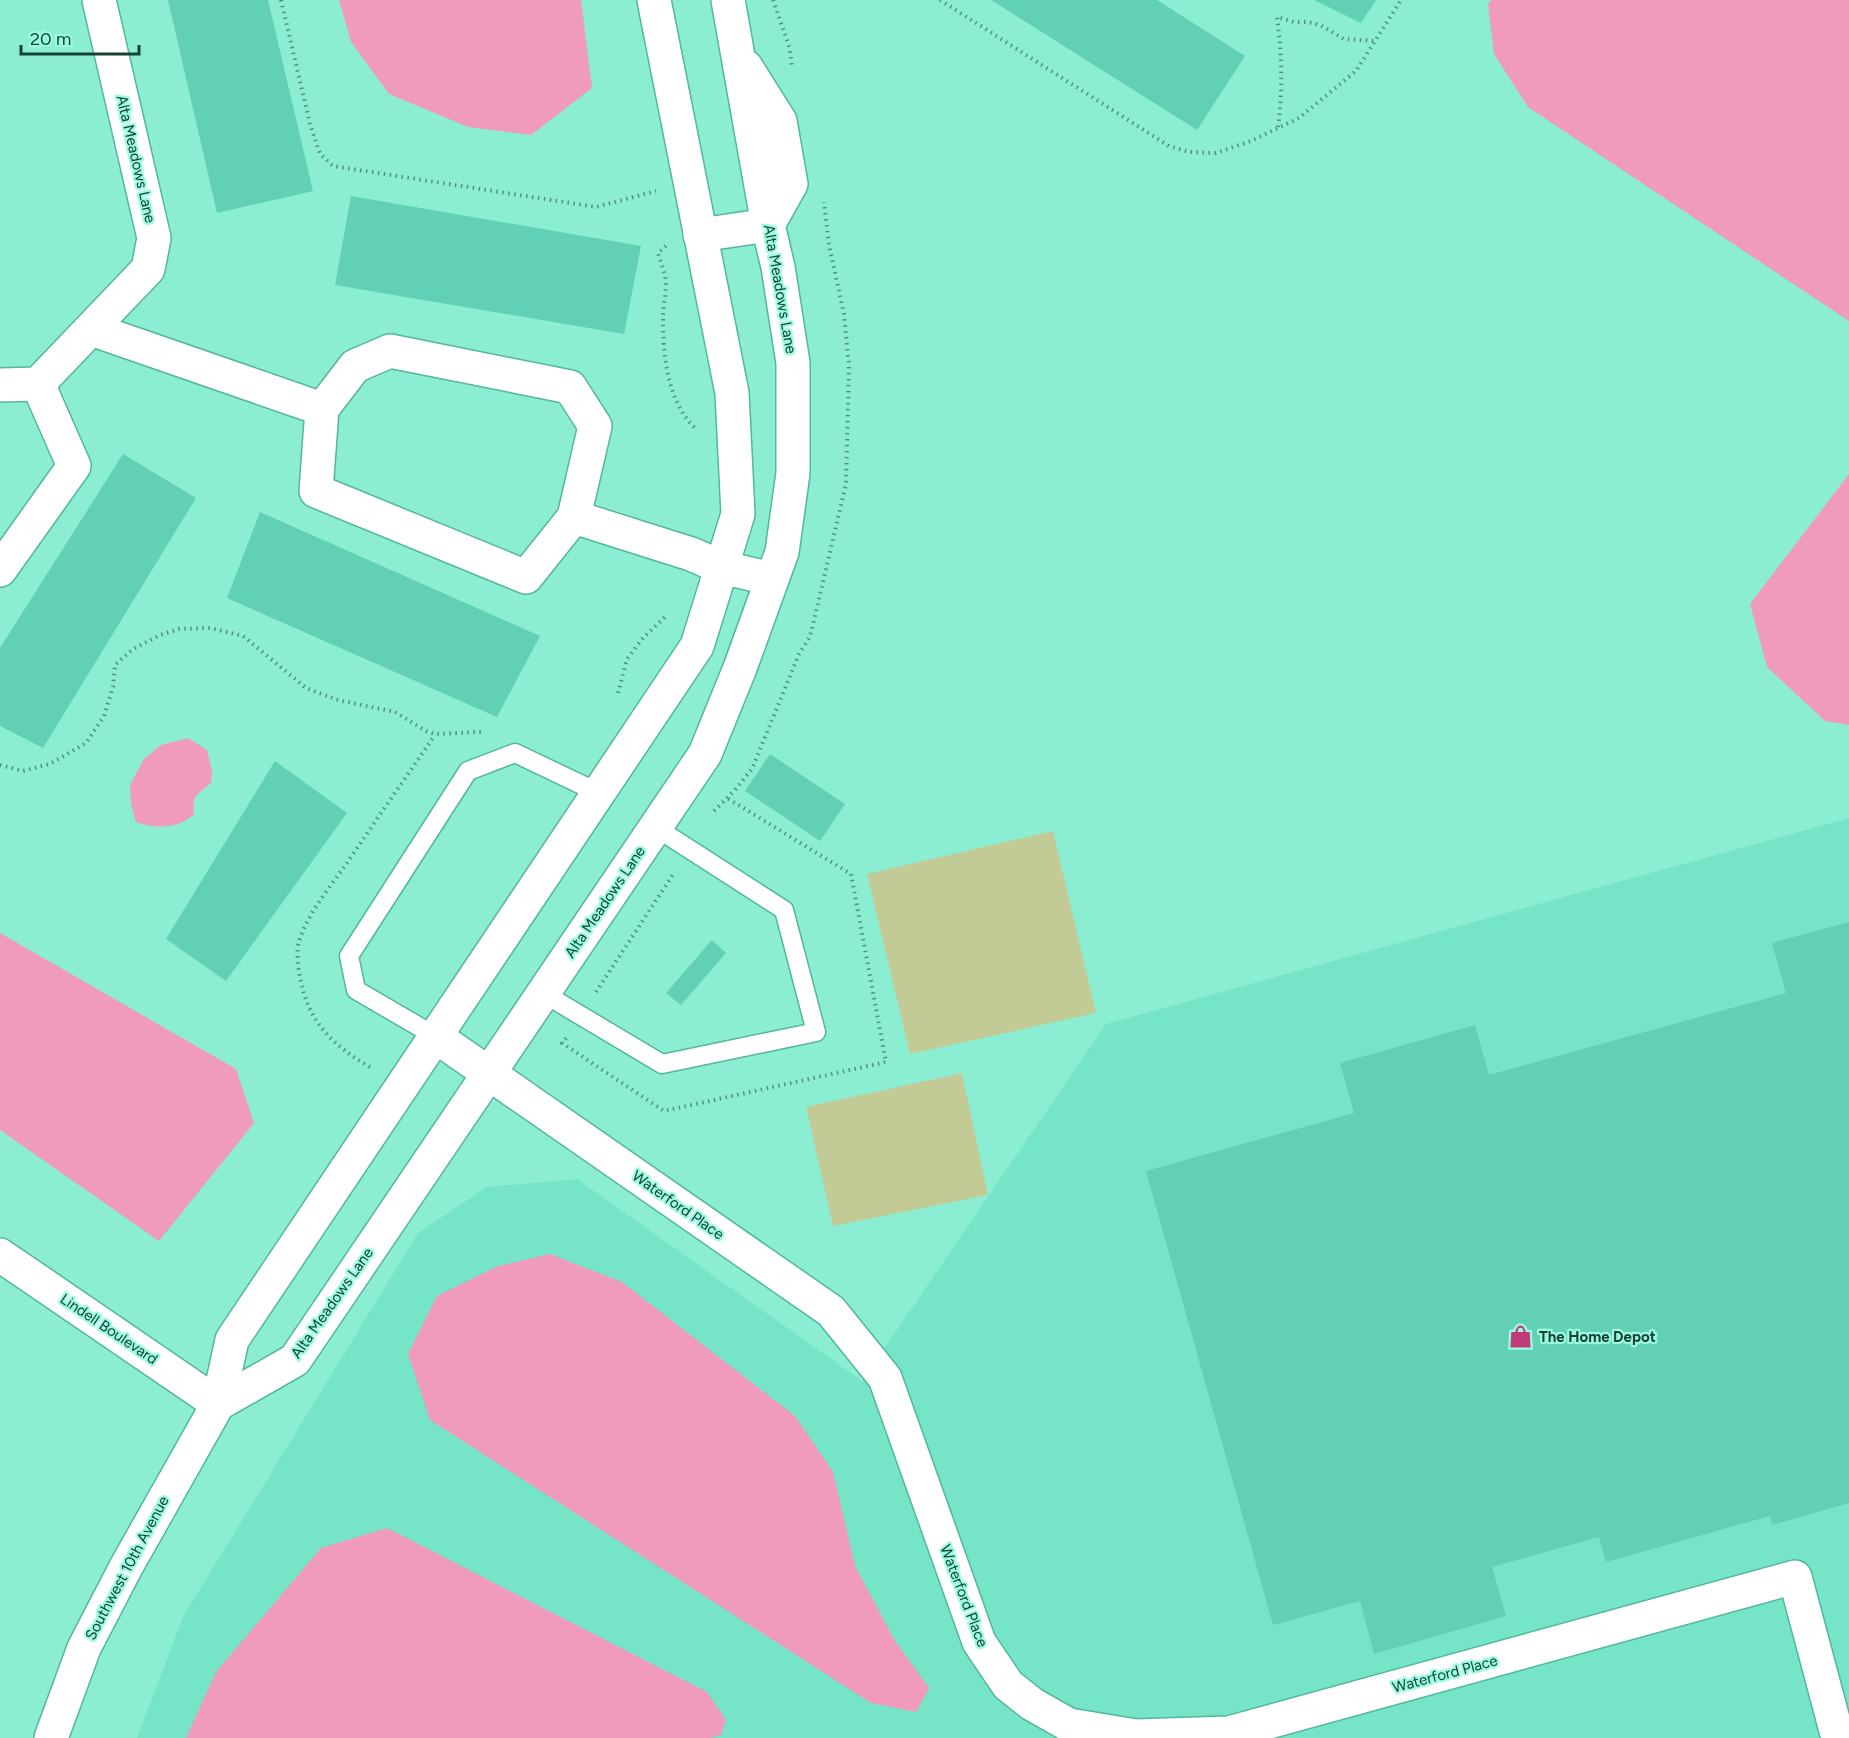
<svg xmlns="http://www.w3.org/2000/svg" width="1849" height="1738" viewBox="0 0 1849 1738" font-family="Figtree,sans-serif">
	<rect width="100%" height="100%" fill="#8beed3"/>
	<polygon fill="#76e4c7" points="1849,818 1849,1738 137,1738 183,1617 418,1233 487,1187 577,1179 862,1381 1106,1024"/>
	<g fill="#c2ca96">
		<polygon points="1053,831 1096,1013 910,1054 867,874"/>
		<polygon points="962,1073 988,1195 833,1226 806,1107"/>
	</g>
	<g fill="#f09abc">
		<polygon points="339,0 581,0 592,88 531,135 468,127 389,94 351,42"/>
		<polygon points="1491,0 1849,0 1849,321 1528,107 1494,54 1488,4"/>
		<polygon points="1849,474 1849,725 1825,721 1767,667 1750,604"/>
		<path d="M188 738 207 750 212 771 211 783C197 795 192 794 194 814 179 829 155 829 136 822L131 804 130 785 144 759 161 745Z"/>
		<polygon points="0,933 236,1069 254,1123 159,1241 0,1130"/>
		<polygon points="550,1254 622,1282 795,1416 833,1472 855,1566 895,1641 929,1688 916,1712 871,1703 430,1420 408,1354 437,1296 498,1266"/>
		<polygon points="387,1528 707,1692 726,1720 721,1735 710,1738 186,1738 216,1672 321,1548"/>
	</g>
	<g fill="#61d0b4">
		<polygon points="168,0 268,0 313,191 217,213"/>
		<polygon points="991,0 1157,0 1245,56 1197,130"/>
		<polygon points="1314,0 1376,0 1361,23"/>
		<polygon points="351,196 641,246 624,334 335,285"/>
		<polygon points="123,454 196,498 43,748 0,726 0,648"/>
		<polygon points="260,512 540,636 497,717 227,598"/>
		<polygon points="770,754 845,804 820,841 745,791"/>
		<polygon points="275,761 347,813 226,981 166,939"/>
		<polygon points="1849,922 1849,1503 1772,1525 1770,1516 1606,1562 1599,1537 1492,1567 1506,1616 1374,1654 1360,1601 1273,1625 1146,1171 1354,1113 1340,1063 1475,1025 1489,1075 1786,993 1772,943"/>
		<polygon points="712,940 726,953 681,1005 666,993"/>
	</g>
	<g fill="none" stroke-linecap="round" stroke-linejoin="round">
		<defs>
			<g id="service">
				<polyline points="543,993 662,1064 816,1032 784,910 655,827"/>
				<polyline points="435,1036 356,990 349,956 468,771 515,753 599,793"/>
			</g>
			<g id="minor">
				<polyline points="746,67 780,121 791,184 768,225"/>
				<polyline points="700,235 768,225"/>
				<polyline points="91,329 322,409 355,366 390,351 570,387 595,426 574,517 526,577 316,491 322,409"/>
				<polyline points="0,385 38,384 148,269 154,238 99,0"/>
				<polyline points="574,517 691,554 721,567 772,579"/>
				<polyline points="0,570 74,466 38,384"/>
				<polyline points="435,1036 831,1311 885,1378 979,1642 1008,1685 1032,1704 1069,1725 1136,1736 1229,1733 1795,1577 1838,1738"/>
				<polyline points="218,1404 295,1360 705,754 740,668 782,552 793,473 793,363 778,267 768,225 728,0"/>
				<polyline points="218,1404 232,1340 697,646 738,514 732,393 654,0"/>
			</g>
			<polyline id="tertiary" points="0,1255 218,1404 126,1567 84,1648 51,1738"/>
		</defs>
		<use href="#service" stroke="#53b69e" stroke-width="21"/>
		<use href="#minor" stroke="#53b69e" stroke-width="36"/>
		<use href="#tertiary" stroke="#53b69e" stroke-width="36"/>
		<g stroke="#4e9381" stroke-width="4" stroke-dasharray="1.5 4.5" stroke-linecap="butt">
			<polyline points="281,0 310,124 320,154 333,166 596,207 656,191"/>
			<polyline points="773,0 790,49 792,68"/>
			<polyline points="940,0 1169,146 1189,152 1216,153 1251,141 1299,118 1356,71 1401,0"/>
			<path d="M1278 127C1283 90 1282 54 1277 17L1294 22H1307L1320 25 1344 39 1376 41"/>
			<path d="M666 246 658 253C660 260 663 268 665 275 668 289 663 303 663 317 663 355 667 402 696 429"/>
			<polyline points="618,693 627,659 643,638 667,615"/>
			<polyline points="0,765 23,771 50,764 86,743 104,716 113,687 115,665 133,649 160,635 179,629 210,628 243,636 306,688 338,700 395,712 426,731 435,734 482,732"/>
			<polyline points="714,811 735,790 752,769 799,654 810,637 846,484 849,367 844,314 829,245 824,202"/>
			<polyline points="596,992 674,873"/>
			<polyline points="566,1038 562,1043 664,1111 886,1062 851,874 727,798"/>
			<path d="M370 1067C332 1045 308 1022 300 977 298 967 296 951 299 941 308 913 330 887 347 863 376 820 406 777 435 735"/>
		</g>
		<use href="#service" stroke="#fff" stroke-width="18"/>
		<use href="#minor" stroke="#fff" stroke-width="33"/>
		<use href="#tertiary" stroke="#fff" stroke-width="33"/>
	</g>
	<defs>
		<symbol id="shop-bare" viewBox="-9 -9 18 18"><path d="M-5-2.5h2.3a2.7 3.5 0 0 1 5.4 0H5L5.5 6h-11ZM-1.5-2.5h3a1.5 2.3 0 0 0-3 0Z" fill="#c03a7b" stroke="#99fbe0" stroke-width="2.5" paint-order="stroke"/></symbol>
	</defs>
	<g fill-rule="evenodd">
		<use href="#shop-bare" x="1504" y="1320" width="33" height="33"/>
	</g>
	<g text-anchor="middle" stroke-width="4.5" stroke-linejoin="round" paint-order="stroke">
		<g font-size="15" fill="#174137" stroke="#99fbe0">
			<text transform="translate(136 159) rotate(77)" y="5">Alta Meadows Lane</text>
			<text transform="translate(780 289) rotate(80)" y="5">Alta Meadows Lane</text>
			<text transform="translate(605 902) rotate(-56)" y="5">Alta Meadows Lane</text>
			<text transform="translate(678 1205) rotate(35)" y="5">Waterford Place</text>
			<text transform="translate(332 1303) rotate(-55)" y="5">Alta Meadows Lane</text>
			<text transform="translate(109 1329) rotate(34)" y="5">Lindell Boulevard</text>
			<text transform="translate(127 1568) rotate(-62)" y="5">Southwest 10th Avenue</text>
			<text transform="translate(964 1596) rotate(69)" y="5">Waterford Place</text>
			<text transform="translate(1445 1674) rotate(-15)" y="5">Waterford Place</text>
		</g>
		<g font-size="15" font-weight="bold" fill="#174137" stroke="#99fbe0" text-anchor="start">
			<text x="1539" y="1342">The Home Depot</text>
		</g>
	</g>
	<path d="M21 45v9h118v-9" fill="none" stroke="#174137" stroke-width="3"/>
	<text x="30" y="45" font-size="18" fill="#174137" stroke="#99fbe0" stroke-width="4.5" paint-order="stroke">20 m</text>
</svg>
